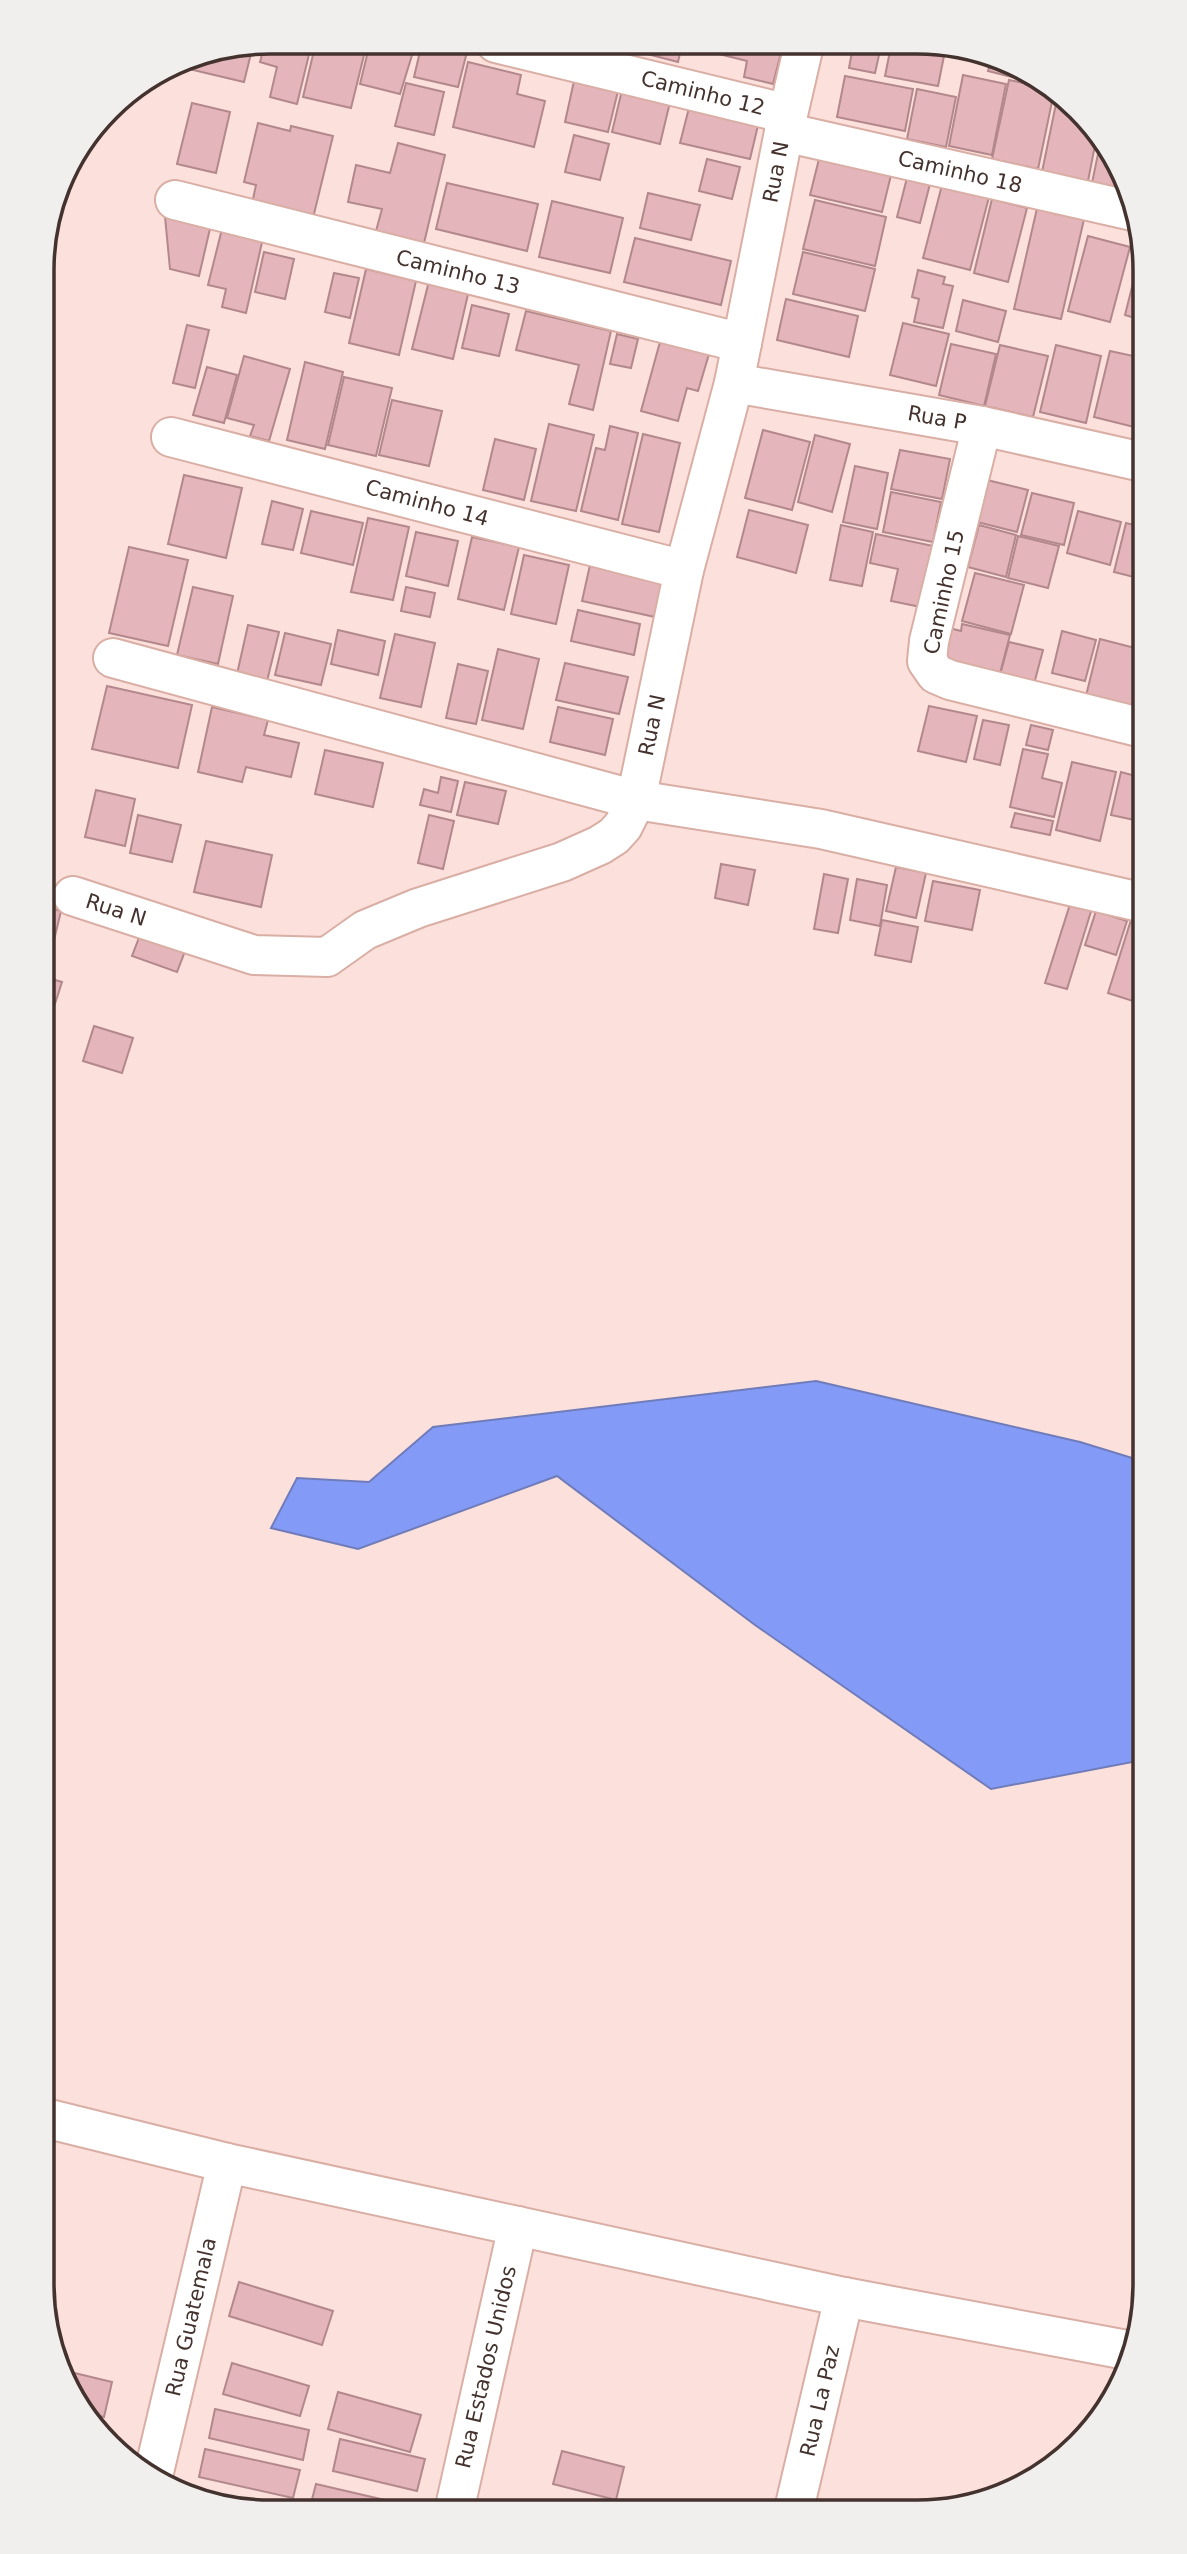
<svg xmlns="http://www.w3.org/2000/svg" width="1187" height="2554" viewBox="0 0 1187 2554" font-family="'DejaVu Sans',sans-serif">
	<rect width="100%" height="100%" fill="#fce0db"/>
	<polygon fill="#839bf6" stroke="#707cba" stroke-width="2" points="816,1381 1080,1442 1142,1461 1143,1760 991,1789 755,1625 557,1476 358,1549 271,1528 297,1478 369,1482 433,1427"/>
	<g fill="#e4b6bb" stroke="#b3888c" stroke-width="2">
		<polygon points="312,42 297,104 270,97 277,67 260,62 265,43"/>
		<polygon points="316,42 367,43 351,108 303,97"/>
		<polygon points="370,43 413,52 400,94 360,84"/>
		<polygon points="422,43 446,43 468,48 458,87 414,77"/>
		<polygon points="634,44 682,45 678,62 632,50"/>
		<polygon points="253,45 244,82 189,69 192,58"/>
		<polygon points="717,45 783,45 773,84 744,77 747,61 715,53"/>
		<polygon points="853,46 881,46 875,73 849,68"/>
		<polygon points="891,46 946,46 938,86 885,76"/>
		<polygon points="991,61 1014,72 1012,77 988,71"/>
		<polygon points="468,62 521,75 517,94 545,101 534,147 453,127"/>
		<polygon points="963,75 1006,84 992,155 949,146"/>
		<polygon points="845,76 913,89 905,131 837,117"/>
		<polygon points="1009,80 1043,87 1054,92 1038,169 992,159"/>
		<polygon points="574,81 618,91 608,132 565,122"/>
		<polygon points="406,83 444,92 434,135 395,126"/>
		<polygon points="623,86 671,98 660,144 612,132"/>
		<polygon points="917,89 956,97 946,147 907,139"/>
		<polygon points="1058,94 1068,99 1097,135 1088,181 1042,172"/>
		<polygon points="691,100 760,117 750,159 680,143"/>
		<polygon points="192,103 230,112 216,173 177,164"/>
		<polygon points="258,123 290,131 291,126 333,136 313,218 252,204 256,185 244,182"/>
		<polygon points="574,135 609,144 600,180 565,172"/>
		<polygon points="1101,139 1114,156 1131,197 1091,188"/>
		<polygon points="398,143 445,155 424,243 376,231 382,209 348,202 356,165 390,173"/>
		<polygon points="820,155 892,171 882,212 810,195"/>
		<polygon points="707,159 740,167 732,199 699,191"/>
		<polygon points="909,170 932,176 920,223 897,217"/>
		<polygon points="447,183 538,204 527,251 436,229"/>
		<polygon points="942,185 989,197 970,270 923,258"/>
		<polygon points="648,193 700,205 691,240 640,228"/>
		<polygon points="992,199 1027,208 1008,282 974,273"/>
		<polygon points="815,200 886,217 875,266 803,249"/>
		<polygon points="552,201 623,218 610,273 539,257"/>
		<polygon points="1038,204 1085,215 1061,319 1014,309"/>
		<polygon points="164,206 212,220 199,276 170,269"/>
		<polygon points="222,229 263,238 246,313 222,307 226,289 208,285"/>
		<polygon points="1088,236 1130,247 1110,322 1068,311"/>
		<polygon points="635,238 731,261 721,305 624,282"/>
		<polygon points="264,252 294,259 285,299 255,292"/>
		<polygon points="803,252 875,269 865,311 793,294"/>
		<polygon points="1137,267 1138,319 1125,315"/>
		<polygon points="366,269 416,281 399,355 349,343"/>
		<polygon points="918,270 945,277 943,284 953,286 943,328 914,322 919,299 912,297"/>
		<polygon points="334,273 359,278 350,318 325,312"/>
		<polygon points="429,281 469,290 453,359 412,349"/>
		<polygon points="786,299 858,316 849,357 777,340"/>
		<polygon points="963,300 1006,311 998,342 956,331"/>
		<polygon points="472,305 509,314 499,356 462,348"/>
		<polygon points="526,311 611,331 593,410 569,404 579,365 516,350"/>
		<polygon points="903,323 949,334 936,386 890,375"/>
		<polygon points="187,325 209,330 195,388 173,383"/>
		<polygon points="663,331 712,344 698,391 687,388 678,421 641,411"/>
		<polygon points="617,334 638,339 631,368 610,364"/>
		<polygon points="951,344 996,354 984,406 939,395"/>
		<polygon points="1000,345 1048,356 1033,417 985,406"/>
		<polygon points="1056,345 1101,356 1086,423 1040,412"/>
		<polygon points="1110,351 1138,357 1138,428 1094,417"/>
		<polygon points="244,356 290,369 269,441 250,436 254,425 227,418"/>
		<polygon points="305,362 343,372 325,449 287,440"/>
		<polygon points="207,367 237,375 224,423 193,415"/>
		<polygon points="344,377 392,388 376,456 328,445"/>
		<polygon points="392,400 442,411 429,466 379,455"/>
		<polygon points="549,424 594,435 576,511 531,501"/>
		<polygon points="610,426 638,433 618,520 581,511 596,448 605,450"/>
		<polygon points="763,430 810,442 792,510 745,498"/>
		<polygon points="643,434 680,443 659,532 622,524"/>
		<polygon points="815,435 850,444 832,512 798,502"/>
		<polygon points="495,439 536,449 524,500 483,490"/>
		<polygon points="900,450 950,459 942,499 891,489"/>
		<polygon points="855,466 888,473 877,529 843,522"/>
		<polygon points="184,475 242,488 226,558 168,544"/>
		<polygon points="987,480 1028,490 1017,532 977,522"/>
		<polygon points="891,492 941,502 933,542 883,532"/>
		<polygon points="1032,493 1074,503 1064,545 1021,535"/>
		<polygon points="272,501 303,509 293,550 262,544"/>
		<polygon points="749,510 808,525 796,573 737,557"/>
		<polygon points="311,511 363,523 353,565 301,553"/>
		<polygon points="1078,511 1121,522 1110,565 1067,553"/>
		<polygon points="368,518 409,527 393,600 351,592"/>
		<polygon points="1126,523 1138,526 1138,578 1114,572"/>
		<polygon points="841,525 873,532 862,586 830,580"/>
		<polygon points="979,525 1016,535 1006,577 968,567"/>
		<polygon points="416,532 458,541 448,586 406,576"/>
		<polygon points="876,534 933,546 921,607 891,601 898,569 870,563"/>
		<polygon points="1018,536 1059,546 1048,588 1008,578"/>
		<polygon points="472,537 519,547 504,610 458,599"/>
		<polygon points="129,547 188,560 168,646 109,633"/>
		<polygon points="524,555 569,565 556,624 511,614"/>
		<polygon points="592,556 665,573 655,617 582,601"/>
		<polygon points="975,573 1024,585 1011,634 962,621"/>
		<polygon points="193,587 233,596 218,664 177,655"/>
		<polygon points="406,587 435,593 430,617 401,611"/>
		<polygon points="578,610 640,624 634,655 571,641"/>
		<polygon points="962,624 1010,635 999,677 937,662 945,627 961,631"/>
		<polygon points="248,625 279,632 267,681 237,674"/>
		<polygon points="338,630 385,641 378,675 331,664"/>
		<polygon points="1062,631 1096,640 1085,681 1052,673"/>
		<polygon points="285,633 331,644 321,685 275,675"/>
		<polygon points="395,634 435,643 421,707 380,698"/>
		<polygon points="1100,639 1139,649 1139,694 1133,716 1084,704"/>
		<polygon points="1009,642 1043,650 1034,684 1000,675"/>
		<polygon points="498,649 539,659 523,729 482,720"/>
		<polygon points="565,663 628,677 619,714 556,700"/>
		<polygon points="458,664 488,671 476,724 446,718"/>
		<polygon points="107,686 192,705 178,768 92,749"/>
		<polygon points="929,706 977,716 966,762 918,751"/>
		<polygon points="212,707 268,720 264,735 299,743 291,777 246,767 242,782 198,772"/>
		<polygon points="558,707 613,719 605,755 550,742"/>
		<polygon points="983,720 1009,725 1000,765 974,759"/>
		<polygon points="1031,725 1053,730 1048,750 1026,745"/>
		<polygon points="1023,749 1048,754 1042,778 1062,783 1054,817 1010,807"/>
		<polygon points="325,750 383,763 373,807 315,794"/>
		<polygon points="1072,762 1116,772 1100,841 1056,830"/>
		<polygon points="1121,772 1139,777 1139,821 1111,815"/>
		<polygon points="441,777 458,781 451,812 420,805 424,789 438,793"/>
		<polygon points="465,782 506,791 498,824 457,815"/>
		<polygon points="96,790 135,799 125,846 85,837"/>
		<polygon points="1015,813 1053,821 1050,835 1011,827"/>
		<polygon points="138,815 181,825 172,862 130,853"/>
		<polygon points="429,815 454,821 443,869 418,863"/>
		<polygon points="206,841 272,855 261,907 194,892"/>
		<polygon points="721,864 755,870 748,905 715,898"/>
		<polygon points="896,867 926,873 916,918 886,911"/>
		<polygon points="824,874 848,879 838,933 814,929"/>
		<polygon points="857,879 887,885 880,926 850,920"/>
		<polygon points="933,881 980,890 972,930 925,921"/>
		<polygon points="1072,898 1093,905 1067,989 1045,983"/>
		<polygon points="45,907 61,911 49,961 45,960"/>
		<polygon points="1096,911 1127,921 1116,955 1085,945"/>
		<polygon points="882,920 918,927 911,962 875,955"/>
		<polygon points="1131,920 1140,923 1139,1003 1108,993"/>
		<polygon points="142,930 187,946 177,972 132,956"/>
		<polygon points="45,977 62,982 45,1035"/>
		<polygon points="94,1026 133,1038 122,1073 83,1061"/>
		<polygon points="239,2282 333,2311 322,2345 229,2316"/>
		<polygon points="232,2363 309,2386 300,2416 223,2394"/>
		<polygon points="62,2370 112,2382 104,2417 82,2412"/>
		<polygon points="338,2392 421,2415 410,2452 328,2429"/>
		<polygon points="215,2409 309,2430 303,2460 209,2438"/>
		<polygon points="340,2439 425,2459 417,2491 333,2471"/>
		<polygon points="205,2449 300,2470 293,2498 199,2477"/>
		<polygon points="562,2451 624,2467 616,2500 553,2484"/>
		<polygon points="316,2484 415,2507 310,2507"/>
		<polygon points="196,2493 261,2508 226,2508"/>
	</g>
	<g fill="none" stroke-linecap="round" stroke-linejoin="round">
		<defs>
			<g id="minor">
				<polyline points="496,43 788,114"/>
				<polyline points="784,132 1137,212"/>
				<polyline points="175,200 742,343"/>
				<polyline points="734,383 982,426 1138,461"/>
				<polyline points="982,426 929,641 927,661 936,674 950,680 1139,727"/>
				<polyline points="171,437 684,570"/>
				<polyline points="113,658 636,800 821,829 1140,902"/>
				<polyline points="73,896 254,955 327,957 365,930 418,908 562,862 600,845 614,836 623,826 636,800 684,570 734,383 784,132 804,45"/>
				<polyline points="49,2119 227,2163 844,2297 1132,2351"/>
				<polyline points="154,2472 227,2163"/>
				<polyline points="795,2505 844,2297"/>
				<polyline points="455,2507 518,2226"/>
			</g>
		</defs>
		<use href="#minor" stroke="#d9aea5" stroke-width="42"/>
		<use href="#minor" stroke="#fff" stroke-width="38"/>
	</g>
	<g text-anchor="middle" stroke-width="5" stroke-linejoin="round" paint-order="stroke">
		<g font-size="21" fill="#44322e" stroke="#fff">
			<text transform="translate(703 93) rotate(14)" y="7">Caminho 12</text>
			<text transform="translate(776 172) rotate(-79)" y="7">Rua N</text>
			<text transform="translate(960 172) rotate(13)" y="7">Caminho 18</text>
			<text transform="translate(458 272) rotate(14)" y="7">Caminho 13</text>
			<text transform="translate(937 418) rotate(10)" y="7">Rua P</text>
			<text transform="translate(427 503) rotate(15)" y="7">Caminho 14</text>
			<text transform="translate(944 592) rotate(-78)" y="7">Caminho 15</text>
			<text transform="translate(652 725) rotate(-78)" y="7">Rua N</text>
			<text transform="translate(116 910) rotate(18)" y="7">Rua N</text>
			<text transform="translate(191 2317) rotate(-77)" y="7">Rua Guatemala</text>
			<text transform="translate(486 2367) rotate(-77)" y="7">Rua Estados Unidos</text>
			<text transform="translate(820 2401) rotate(-77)" y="7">Rua La Paz</text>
		</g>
	</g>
	<path d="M0 0H1187V2554H0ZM270 54H917A216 216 0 0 1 1133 270V2284A216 216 0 0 1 917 2500H270A216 216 0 0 1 54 2284V270A216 216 0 0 1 270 54Z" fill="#f0efee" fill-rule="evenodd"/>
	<path fill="none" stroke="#44322e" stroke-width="3.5" d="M270 54H917A216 216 0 0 1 1133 270V2284A216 216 0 0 1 917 2500H270A216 216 0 0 1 54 2284V270A216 216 0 0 1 270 54Z"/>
</svg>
